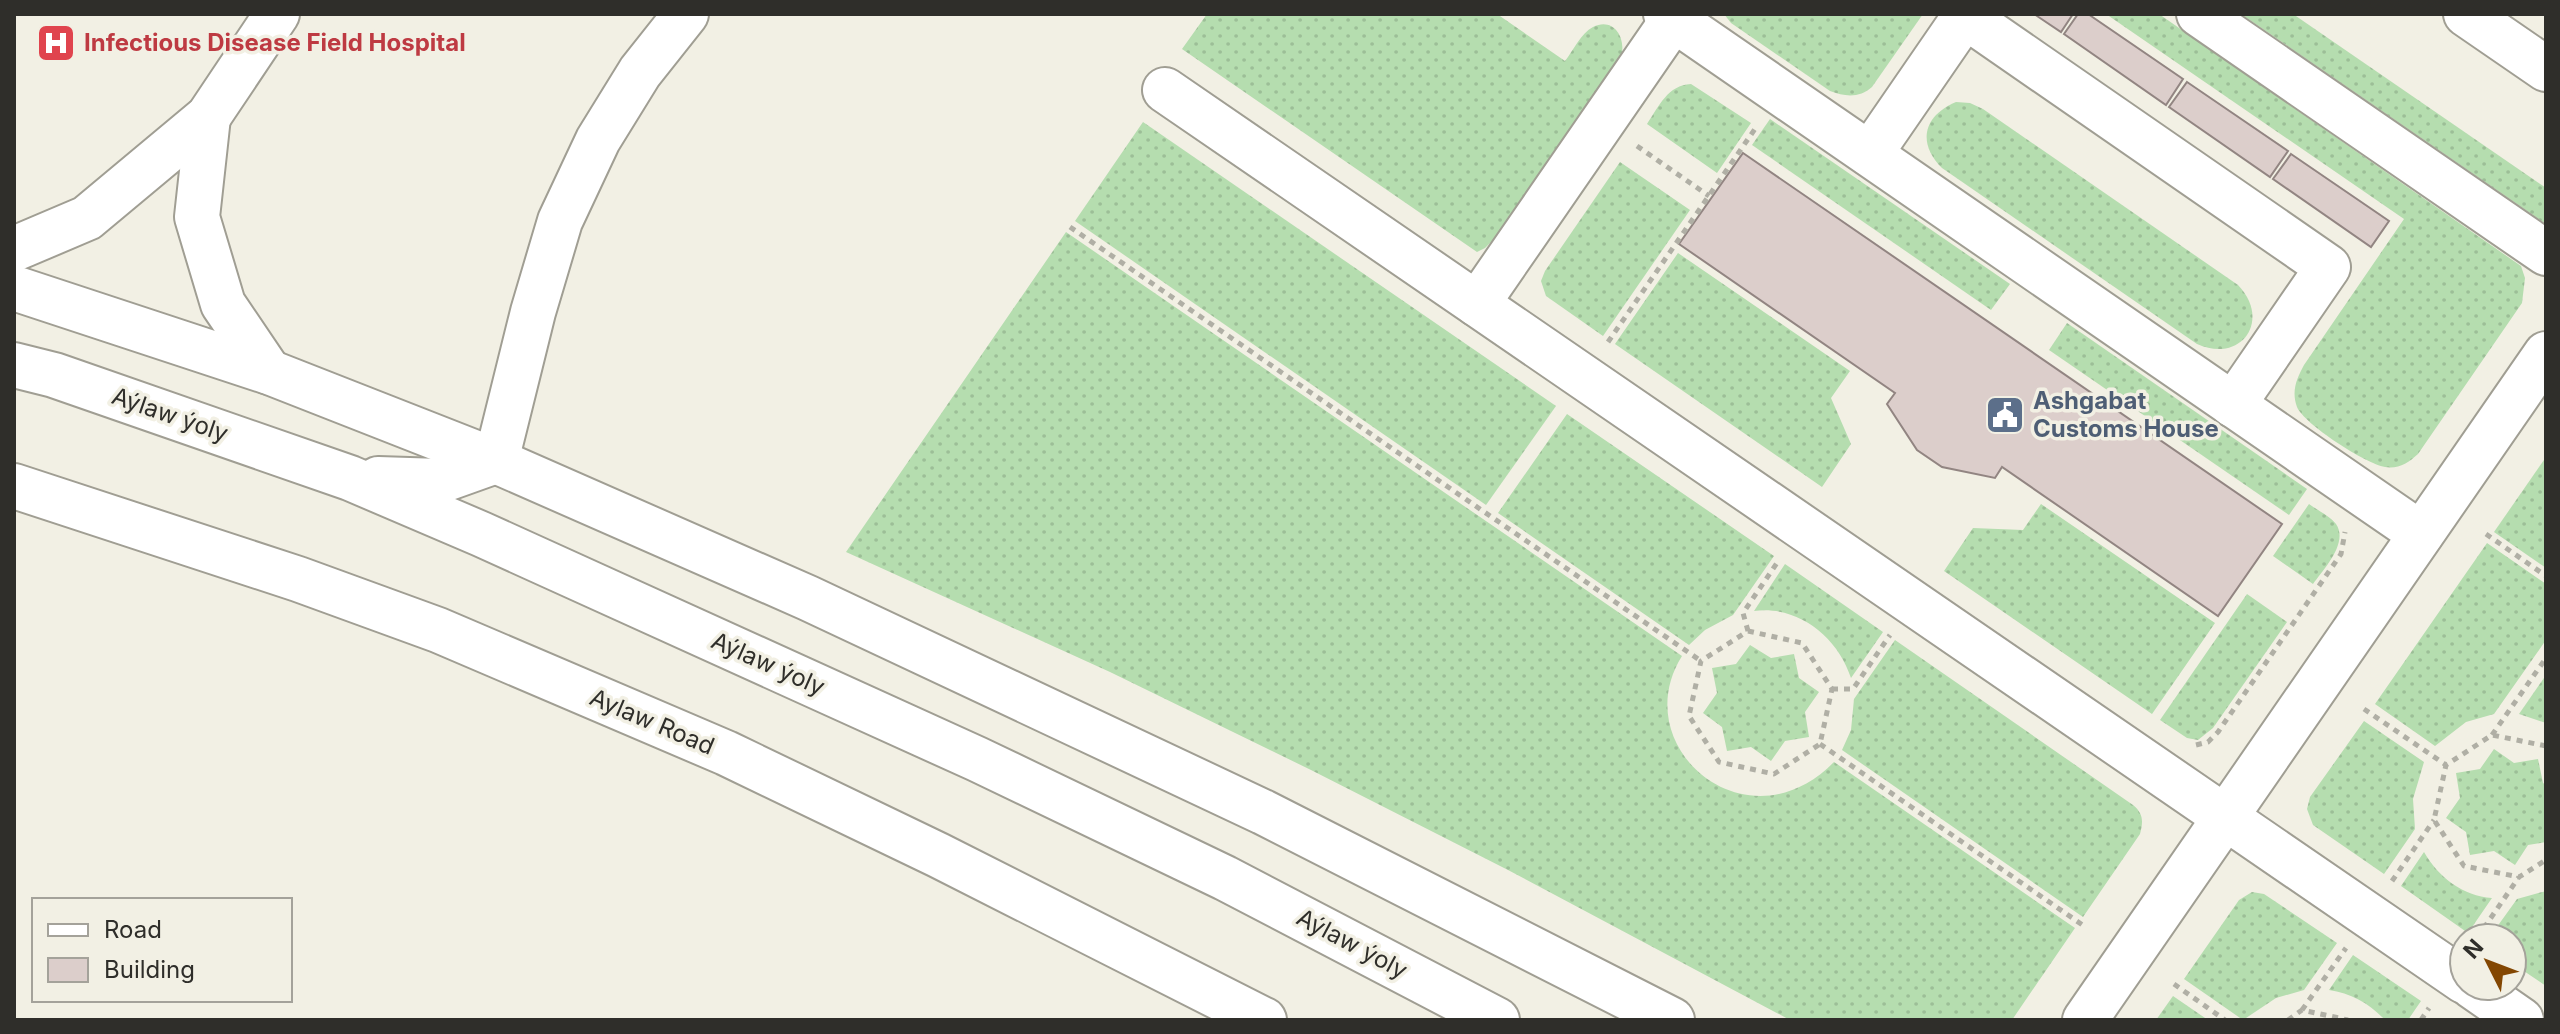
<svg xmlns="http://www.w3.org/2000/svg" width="2560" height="1034" viewBox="0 0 2560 1034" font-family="Inter,sans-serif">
	<defs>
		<pattern id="grass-dots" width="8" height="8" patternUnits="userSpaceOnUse" patternTransform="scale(2)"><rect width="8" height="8" fill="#b5ddaf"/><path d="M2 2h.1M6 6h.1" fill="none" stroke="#9cbe97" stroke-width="1.8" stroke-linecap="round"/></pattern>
	</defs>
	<rect width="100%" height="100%" fill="#f2f0e4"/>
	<g fill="url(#grass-dots)">
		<path d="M1207 14H1497L1565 61C1573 51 1581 33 1593 27 1615 16 1628 41 1620 59L1502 231 1485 248 1477 252 1182 49Z"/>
		<path d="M1724 14H1923L1872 87C1860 98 1845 97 1830 91L1731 23Z"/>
		<path d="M2106 14H2159L2521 266 2525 278 2522 303 2418 454C2408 463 2399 469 2385 467 2366 464 2304 424 2297 407 2291 391 2297 378 2304 365L2404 219Z"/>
		<polygon points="2241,14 2293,14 2546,188 2546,224"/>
		<path d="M1691 84 1751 123 1717 173 1647 124C1659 106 1668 85 1691 84Z"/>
		<path d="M1956 102 1970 103 1983 109 2238 285C2272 320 2241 364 2197 344L1942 168C1917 143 1923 116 1956 102Z"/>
		<polygon points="1770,119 2010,284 1991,310 1752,145"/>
		<polygon points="1143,122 1556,406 1486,505 1075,221"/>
		<polygon points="1620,162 1690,210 1603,336 1546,296 1541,281 1545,271"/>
		<path d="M1066 232 1682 656C1625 747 1747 851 1834 762L2075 928 2012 1020H1790L1508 870 1311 770 1110 672 846 552Z"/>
		<polygon points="1678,253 1850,371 1831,398 1851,444 1822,487 1615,344"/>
		<polygon points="2067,323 2307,489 2289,515 2049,350"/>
		<polygon points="1567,414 1774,556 1733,615 1705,630 1689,645 1498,513"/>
		<polygon points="2546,457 2546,568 2494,532"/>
		<polygon points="2041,504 2215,623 2152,714 1944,571 1973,528 2023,530"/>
		<path d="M2309 504C2317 510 2330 516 2336 524 2349 543 2323 570 2313 584L2273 556Z"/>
		<polygon points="2487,543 2546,584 2546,640 2494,714 2466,722 2435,746 2375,704"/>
		<path d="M1785 564 1883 632 1851 678C1838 637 1798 605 1754 611Z"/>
		<polygon points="2247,594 2287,622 2213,728 2198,740 2187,738 2160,720"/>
		<path d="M1895 640 2133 805C2144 814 2143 822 2140 834L2083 917 1842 750 1851 730 1854 699Z"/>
		<polygon points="1750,645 1771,658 1794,654 1799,678 1819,692 1805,712 1809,737 1785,741 1771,761 1751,747 1727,751 1722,727 1703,713 1717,693 1712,668 1736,664"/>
		<polygon points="2546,675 2546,723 2519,714"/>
		<polygon points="2364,721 2424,762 2413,799 2415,829 2384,874 2313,825 2307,809 2310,797"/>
		<polygon points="2494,749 2514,763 2538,759 2543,783 2546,785 2546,842 2528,845 2515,865 2494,851 2470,855 2466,832 2446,818 2460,798 2456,773 2480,769"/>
		<path d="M2424 852C2438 877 2463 896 2492 898L2468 933 2401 886Z"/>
		<polygon points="2546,891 2546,986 2512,963 2512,938 2489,938 2517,899"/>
		<polygon points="2252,892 2264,894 2337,943 2304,990 2276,998 2243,1020 2184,979 2239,900"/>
		<path d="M2353 955 2421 1001 2408 1020H2385C2370 1004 2351 993 2329 990Z"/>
		<polygon points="2173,996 2208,1020 2156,1020"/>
	</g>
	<g fill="#dccecb" stroke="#928582" stroke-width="2">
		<polygon points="2034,14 2073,14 2061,32"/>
		<polygon points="2078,14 2088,14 2183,79 2166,105 2064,34"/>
		<polygon points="2187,82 2288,151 2270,177 2169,107"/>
		<polygon points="1743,153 2282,524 2218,616 2002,467 1995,478 1942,467 1917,450 1887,404 1895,393 1679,244"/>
		<polygon points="2291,154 2389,221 2371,247 2273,179"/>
	</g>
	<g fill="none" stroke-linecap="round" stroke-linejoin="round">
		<defs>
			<g id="minor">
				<polyline points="1666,14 2421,534"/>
				<polyline points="2199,14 2546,253"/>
				<polyline points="2466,14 2546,69"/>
				<polyline points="1165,90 2464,981"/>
				<polyline points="1870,154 1965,16 2328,267 2233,405"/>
				<polyline points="1477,304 1677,14"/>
				<polyline points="496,461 533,312 560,221 598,140 640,72 686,14"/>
				<polyline points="2472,986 2521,1020"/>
				<polyline points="2085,1020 2546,354"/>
			</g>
			<g id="major">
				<polyline points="208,117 197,217 223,304 269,372"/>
				<polyline points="14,249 87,218 208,117 277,14"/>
				<polyline points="14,288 269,372 496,461 808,598 1263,812 1672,1020"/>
			</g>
			<g id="highway">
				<polyline points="14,365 54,375 350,478 481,534 977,759 1225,878 1497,1020"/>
				<polyline points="378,479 440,481 496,461"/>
				<polyline points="14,486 298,579 438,630 726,753 938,855 1264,1020"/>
			</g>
		</defs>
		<use href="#minor" stroke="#a09e93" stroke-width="48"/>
		<use href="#major" stroke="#a09e93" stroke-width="48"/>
		<use href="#highway" stroke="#a09e93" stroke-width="48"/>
		<g stroke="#b0afa5" stroke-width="5" stroke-dasharray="6 6" stroke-linecap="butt">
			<polyline points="1637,146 1709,196"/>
			<polyline points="1070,227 1701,661"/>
			<polyline points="1608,342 1757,126"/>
			<polyline points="2486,534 2546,576"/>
			<polygon points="1748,631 1802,643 1832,689 1820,744 1774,774 1719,762 1689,716 1701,661"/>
			<polyline points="1748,631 1743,613 1779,560"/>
			<polyline points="1832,689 1853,689 1890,635"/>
			<polyline points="2364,709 2446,765"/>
			<polyline points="2492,735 2546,658"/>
			<polyline points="1820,744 2084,926"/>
			<polyline points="2196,745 2208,742 2218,732 2341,554 2345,532"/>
			<polyline points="2546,746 2492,735 2446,765 2434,820 2464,866 2519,877 2546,860"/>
			<polyline points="2392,881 2434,820"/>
			<polyline points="2477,938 2519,877"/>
			<polyline points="2174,984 2225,1020"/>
			<polyline points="2302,1010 2346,948"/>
			<polyline points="2288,1020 2302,1010 2348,1020"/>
			<polyline points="2421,1020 2429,1008"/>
		</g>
		<use href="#minor" stroke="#fff" stroke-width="44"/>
		<use href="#major" stroke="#fff" stroke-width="44"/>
		<use href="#highway" stroke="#fff" stroke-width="44"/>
	</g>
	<defs>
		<symbol id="hospital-square" viewBox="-11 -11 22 22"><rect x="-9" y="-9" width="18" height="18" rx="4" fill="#e0444e" stroke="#f2f0e4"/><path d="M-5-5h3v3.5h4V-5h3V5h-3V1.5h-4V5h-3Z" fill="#fff"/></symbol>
		<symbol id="civic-square" viewBox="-11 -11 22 22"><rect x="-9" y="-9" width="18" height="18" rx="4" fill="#5c6f8a" stroke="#f2f0e4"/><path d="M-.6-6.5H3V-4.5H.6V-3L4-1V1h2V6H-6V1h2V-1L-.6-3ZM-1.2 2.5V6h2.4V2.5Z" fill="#fff"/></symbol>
	</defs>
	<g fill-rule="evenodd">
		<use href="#hospital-square" x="34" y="21" width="44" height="44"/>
		<use href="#civic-square" x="1983" y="393" width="44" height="44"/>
	</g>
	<g text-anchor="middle" stroke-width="7" stroke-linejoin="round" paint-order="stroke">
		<g font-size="24" font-weight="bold" fill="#be3a42" stroke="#f2f0e4" text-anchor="start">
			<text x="84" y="51">Infectious Disease Field Hospital</text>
		</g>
		<g font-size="24" font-weight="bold" fill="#4e5e75" stroke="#f2f0e4" text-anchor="start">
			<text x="2033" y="409">Ashgabat<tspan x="2033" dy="28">Customs House</tspan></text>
		</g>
		<g font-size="24" fill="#2f2e2a" stroke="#f2f0e4">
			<text transform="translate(170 415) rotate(19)" y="8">Aýlaw ýoly</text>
			<text transform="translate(768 664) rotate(24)" y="8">Aýlaw ýoly</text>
			<text transform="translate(652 722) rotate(23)" y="8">Aylaw Road</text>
			<text transform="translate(1352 944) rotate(28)" y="8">Aýlaw ýoly</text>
		</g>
	</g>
	<rect width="2560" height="1034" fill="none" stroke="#2f2e2a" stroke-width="32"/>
	<rect x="32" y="898" width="260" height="104" fill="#f2f0e4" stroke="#a4a29a" stroke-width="2"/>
	<rect x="48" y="924" width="40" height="12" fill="#ffffff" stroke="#a4a29a" stroke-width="2"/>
	<text x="104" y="938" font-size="24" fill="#2f2e2a">Road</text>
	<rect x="48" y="958" width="40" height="24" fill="#dccecb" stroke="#a4a29a" stroke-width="2"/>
	<text x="104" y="978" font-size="24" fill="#2f2e2a">Building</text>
	<g transform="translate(2488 962) rotate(312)"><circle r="38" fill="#f2f0e4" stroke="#a4a29a" stroke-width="2"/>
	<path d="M0-6L14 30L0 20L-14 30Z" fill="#834702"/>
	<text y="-12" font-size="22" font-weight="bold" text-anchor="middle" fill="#2f2e2a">N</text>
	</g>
</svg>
